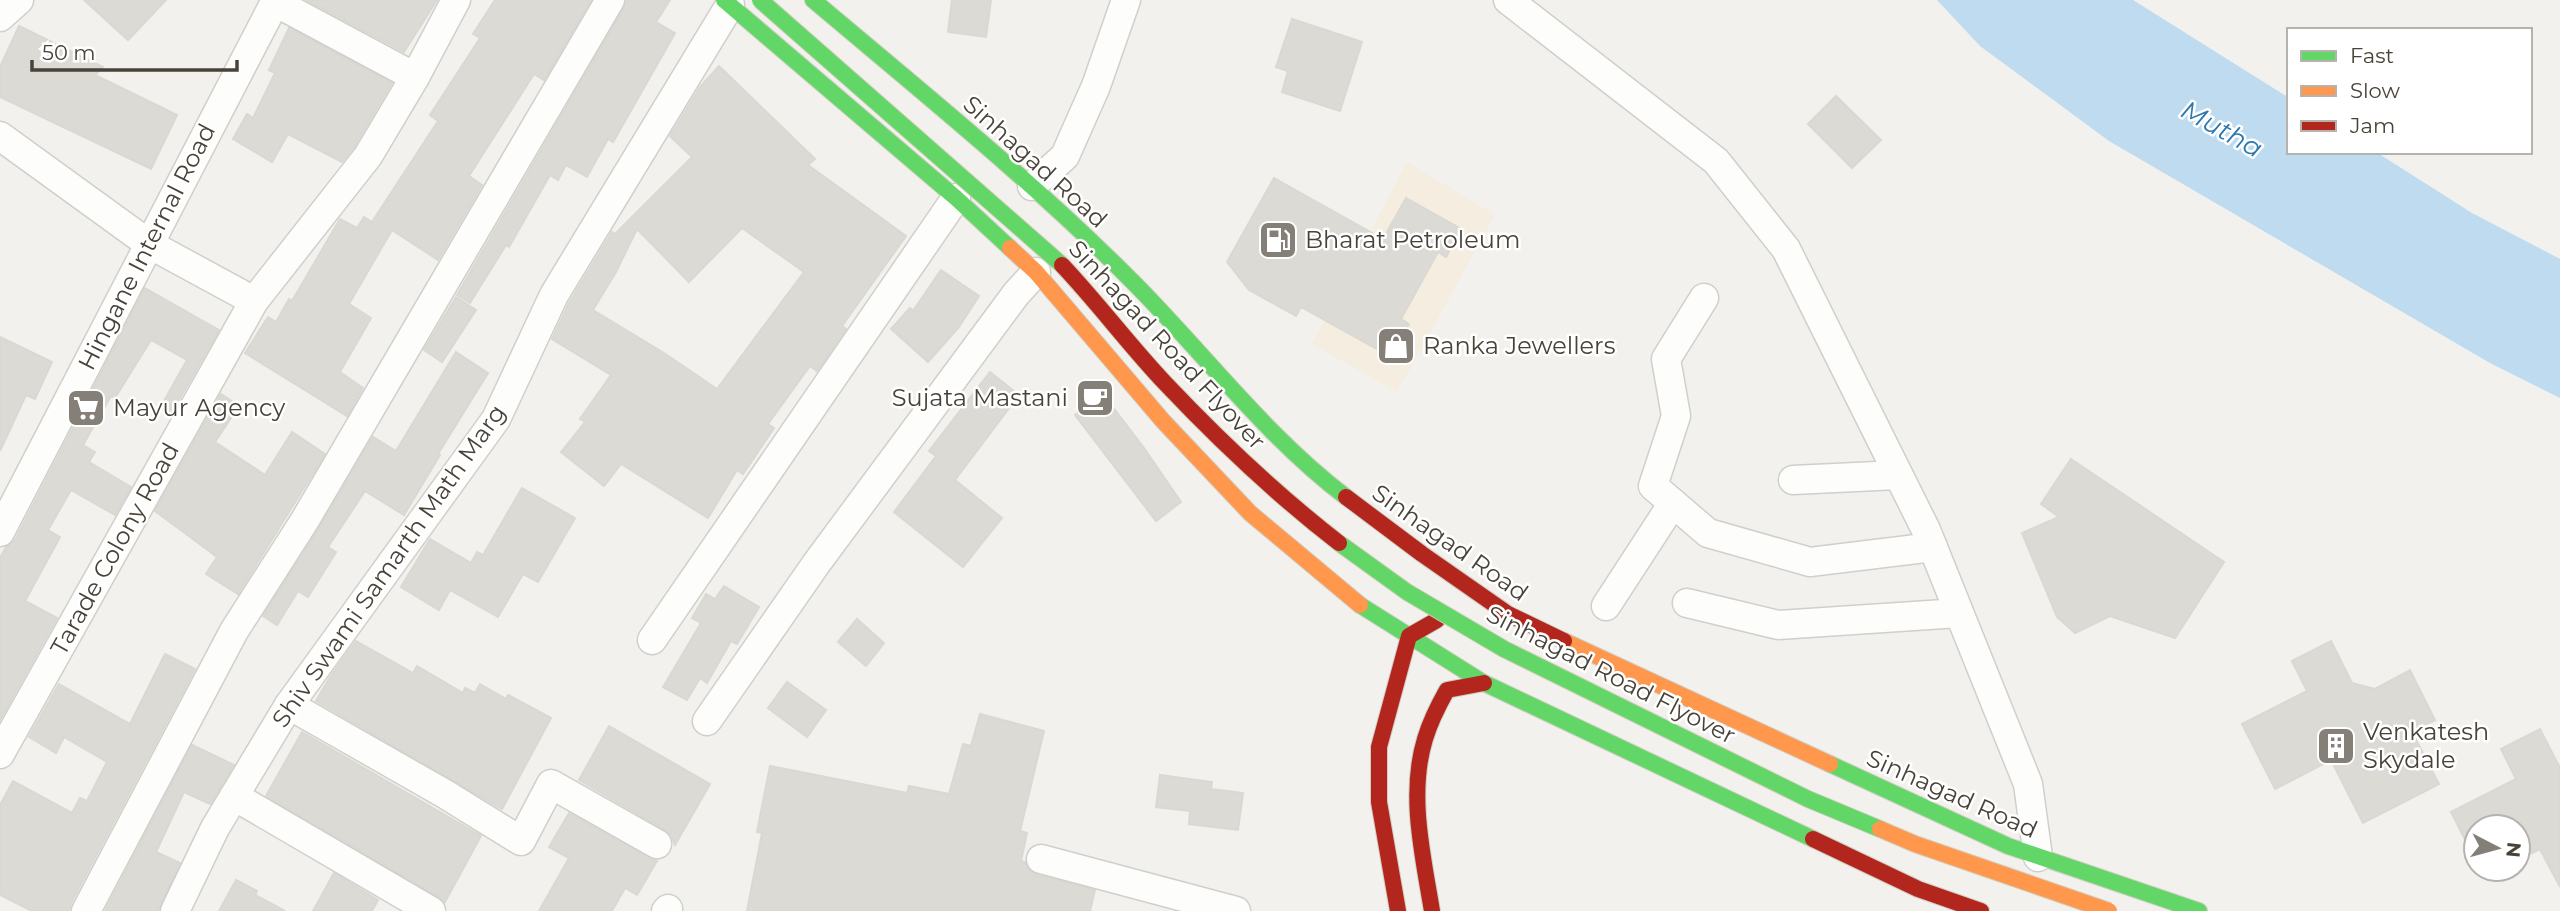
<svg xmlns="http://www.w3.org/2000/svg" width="2560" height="911" viewBox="0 0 2560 911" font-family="Montserrat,sans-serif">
	<rect width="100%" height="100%" fill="#f2f1ed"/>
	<polygon fill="#f4ede0" points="1407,162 1495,215 1397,392 1312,344"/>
	<polygon fill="#bedbf0" points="1937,0 2133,0 2289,98 2289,152 2376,152 2472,213 2560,259 2560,398 2490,363 2109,141 1980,46"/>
	<g fill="#dcdad5" stroke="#dad8d2" stroke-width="2" fill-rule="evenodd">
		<polygon points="84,0 166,0 128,40"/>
		<polygon points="306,0 437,0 404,52"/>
		<polygon points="495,0 591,0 544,80 534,74 469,176 482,185 438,260 392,230 349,304 371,318 340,372 363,388 347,416 245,353 268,317 276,322 289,299 292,301 340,219 357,228 364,217 372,222 438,121 430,115 480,38 473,34"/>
		<polygon points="627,0 670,0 656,22 675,33 613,142 608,139 587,177 566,165 558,180 550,175 509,247 506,245 470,303 457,295 624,8"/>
		<polygon points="952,0 991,0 986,37 948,32"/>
		<polygon points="1292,19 1362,42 1340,111 1282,92 1288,71 1276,67"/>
		<polygon points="19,26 103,67 95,75 177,115 151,169 0,97 0,67"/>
		<polygon points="289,28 392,83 354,147 342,162 288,134 272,162 233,139 247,114 253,118 275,73 269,70"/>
		<path d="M719 66 815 159 808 165 906 236 842 326 846 329 817 371 810 366 768 424 774 428 743 474 737 470 708 518 621 464 604 486 561 452 585 422 580 419 611 375 552 339 569 303 612 232 615 234 692 157 670 136 700 87ZM742 228 804 272 717 389 664 353 593 310 616 272 637 229 689 282Z"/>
		<polygon points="1836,96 1881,140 1852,168 1808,124"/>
		<polygon points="1274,178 1383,239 1406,198 1461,229 1446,257 1438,252 1401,319 1409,324 1391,357 1301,307 1296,316 1249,290 1227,262"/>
		<polygon points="941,270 979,296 959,327 928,362 891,329 910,308 913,311"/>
		<polygon points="145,288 219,330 171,414 160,408 187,360 151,340 115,398 111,396 83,445 95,452 89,462 131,487 115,515 71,490 48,530 60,537 25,601 57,618 0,720 0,558 6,547 15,540"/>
		<polygon points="456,297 476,310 442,362 424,350"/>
		<polygon points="0,337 52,362 35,399 26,395 0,451"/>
		<polygon points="456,352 488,373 438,454 440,455 404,515 365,491 328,547 336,552 308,597 298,591 277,625 263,616 319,528 373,437 396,451"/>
		<polygon points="990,372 1019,395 955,480 1002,518 963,567 894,512 936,456 929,451"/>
		<polygon points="221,394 239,406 215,442 265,475 292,432 325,454 238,594 206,574 217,557 155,511"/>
		<polygon points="1103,394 1144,448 1181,502 1156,521 1075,415"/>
		<polygon points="2071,459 2224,562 2175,638 2110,616 2075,633 2057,617 2022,533 2059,517 2041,504"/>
		<polygon points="522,488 575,518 538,582 523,574 498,617 450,590 439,610 401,587 430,539 471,563 477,552 483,555"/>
		<polygon points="724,586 759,607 737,644 731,641 707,683 700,678 687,700 663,687 701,623 692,618 706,594 715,599"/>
		<polygon points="857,619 884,643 866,666 838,642"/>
		<polygon points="356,641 413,673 417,666 463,693 465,688 475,693 480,684 506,699 508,695 551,718 502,809 316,701 330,677"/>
		<polygon points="2331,641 2352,683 2375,689 2410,670 2435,720 2412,732 2439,784 2363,823 2331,760 2275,789 2242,724 2307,691 2292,661"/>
		<polygon points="165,654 195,669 71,903 69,911 32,911 0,895 0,805 13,781 72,813 80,798 87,801 107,762 64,737 56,753 29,737 59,684 130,724"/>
		<polygon points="787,682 826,710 807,737 768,708"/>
		<polygon points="980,714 1044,731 1020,831 1027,833 1021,861 1025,862 1029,870 1037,875 1095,890 1090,911 747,911 762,833 757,832 770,766 907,793 909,786 949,794 963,744 971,746"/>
		<polygon points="609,726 710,784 675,845 671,835 665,830 579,780"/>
		<polygon points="2540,729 2560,768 2560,887 2540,849 2518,860 2518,827 2476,827 2476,861 2451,812 2516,779 2501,749"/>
		<polygon points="302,732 481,836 445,902 439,897 266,796"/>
		<polygon points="192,745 234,765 210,804 184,792 156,852 180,863 158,911 105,911"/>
		<polygon points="1160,775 1212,782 1211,789 1243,793 1238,830 1189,824 1190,811 1156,807"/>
		<polygon points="569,813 649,858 657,861 637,895 625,888 612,911 539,911 569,858 549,847"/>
		<polygon points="334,873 378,900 372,911 313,911"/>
		<polygon points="236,880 257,891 255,895 285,911 219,911"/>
	</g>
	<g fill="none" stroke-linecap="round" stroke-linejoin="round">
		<defs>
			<g id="street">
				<polyline points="1508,0 1716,161 1786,249 1926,530 2028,784 2038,857"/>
				<polyline points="275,2 415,77"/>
				<polyline points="0,17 19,0"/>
				<polyline points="0,136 149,244 254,301 0,754"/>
				<polyline points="1032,186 1065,156 1096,86 1126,0"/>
				<polyline points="1704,298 1666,359 1676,416 1653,486 1708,533 1810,562 1933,547"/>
				<polyline points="254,301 368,156 415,77 456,0"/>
				<polyline points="1793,480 1898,475"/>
				<polyline points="0,532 276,0"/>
				<polyline points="1687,603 1778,625 1959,613"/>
				<polyline points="1606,606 1673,503"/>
				<polyline points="652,640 956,198"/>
				<polyline points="289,705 445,794 521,841 551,784 657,844"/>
				<polyline points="707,721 816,564 1016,294 1036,272"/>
				<polyline points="234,796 431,911"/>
				<polyline points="1041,859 1236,911"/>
				<polyline points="86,911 234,631 305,520 610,0"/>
				<polyline points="175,911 215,828 289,705 496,419 554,295 730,5"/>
				<polyline points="666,911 668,909"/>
			</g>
			<g id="fast">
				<polyline points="724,0 956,198 1010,248"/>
				<path d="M813 0C923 93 1035 183 1136 285 1206 356 1267 437 1346 497"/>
				<polyline points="1360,605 1484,683 1813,839"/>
				<polyline points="1830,764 2008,846 2199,911"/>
			</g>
			<g id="slow">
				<polyline points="1010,248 1036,272 1163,421 1250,513 1360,605"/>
				<polyline points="1564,641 1830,764"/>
			</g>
			<g id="jam">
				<polyline points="1346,497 1422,554 1508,614 1564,641"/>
				<polyline points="1813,839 1918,889 1981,911"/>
				<polyline points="1398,911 1379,802 1379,747 1409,636 1437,620"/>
				<path d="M1432 911C1423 856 1408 794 1425 739 1430 722 1438 706 1447 690L1484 683"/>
			</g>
		</defs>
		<use href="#street" stroke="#d0cfca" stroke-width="31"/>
		<use href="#fast" stroke="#d1cec4" stroke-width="18"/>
		<use href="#slow" stroke="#d1cec4" stroke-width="18"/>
		<use href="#jam" stroke="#d1cec4" stroke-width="18"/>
		<use href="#street" stroke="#fdfdfc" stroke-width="28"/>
		<use href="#fast" stroke="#63d668" stroke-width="16"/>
		<use href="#slow" stroke="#ff974d" stroke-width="16"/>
		<use href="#jam" stroke="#b3261e" stroke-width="16"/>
		<defs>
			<g id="fast-bridge">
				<polyline points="760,0 1062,265"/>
				<polyline points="1339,543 1407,592 1504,649 1808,799 1880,829"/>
			</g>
			<polyline id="slow-bridge" points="1880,829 1915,844 2109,911"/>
			<path id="jam-bridge" d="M1062 265C1098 303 1129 345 1165 383 1218 439 1277 495 1339 543"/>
		</defs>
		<use href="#fast-bridge" stroke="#d4cdba" stroke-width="18" stroke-linecap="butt"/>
		<use href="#slow-bridge" stroke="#d4cdba" stroke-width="18" stroke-linecap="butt"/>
		<use href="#jam-bridge" stroke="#d4cdba" stroke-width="18" stroke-linecap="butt"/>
		<use href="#fast-bridge" stroke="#63d668" stroke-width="16"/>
		<use href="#slow-bridge" stroke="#ff974d" stroke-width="16"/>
		<use href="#jam-bridge" stroke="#b3261e" stroke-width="16"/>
	</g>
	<defs>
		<symbol id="fuel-square" viewBox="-11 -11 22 22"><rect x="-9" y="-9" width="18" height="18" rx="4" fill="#847f77" stroke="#fff"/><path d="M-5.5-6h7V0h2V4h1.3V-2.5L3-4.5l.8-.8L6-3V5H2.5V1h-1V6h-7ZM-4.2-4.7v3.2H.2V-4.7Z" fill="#fff"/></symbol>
		<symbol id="shop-square" viewBox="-11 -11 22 22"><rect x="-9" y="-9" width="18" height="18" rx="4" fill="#847f77" stroke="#fff"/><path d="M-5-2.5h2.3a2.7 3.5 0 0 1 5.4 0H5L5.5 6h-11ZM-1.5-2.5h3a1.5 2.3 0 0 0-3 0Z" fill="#fff"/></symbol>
		<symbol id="cafe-square" viewBox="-11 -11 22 22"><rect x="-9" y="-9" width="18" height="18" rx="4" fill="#847f77" stroke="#fff"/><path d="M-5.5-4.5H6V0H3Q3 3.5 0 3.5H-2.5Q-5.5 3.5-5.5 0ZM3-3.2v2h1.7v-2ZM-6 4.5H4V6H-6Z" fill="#fff"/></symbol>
		<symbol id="supermarket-square" viewBox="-11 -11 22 22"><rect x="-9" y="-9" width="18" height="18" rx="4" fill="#847f77" stroke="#fff"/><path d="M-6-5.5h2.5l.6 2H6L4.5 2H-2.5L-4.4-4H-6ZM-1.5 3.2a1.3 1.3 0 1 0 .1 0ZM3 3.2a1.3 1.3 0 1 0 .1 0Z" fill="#fff"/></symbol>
		<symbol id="building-square" viewBox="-11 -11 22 22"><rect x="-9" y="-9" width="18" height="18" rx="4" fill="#847f77" stroke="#fff"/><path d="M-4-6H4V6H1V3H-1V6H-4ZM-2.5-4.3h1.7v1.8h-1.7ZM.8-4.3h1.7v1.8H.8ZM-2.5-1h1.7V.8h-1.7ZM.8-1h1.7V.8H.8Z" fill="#fff"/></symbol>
	</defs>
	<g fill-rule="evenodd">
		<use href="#fuel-square" x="1256" y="218" width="44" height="44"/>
		<use href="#shop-square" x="1374" y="324" width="44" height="44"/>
		<use href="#cafe-square" x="1073" y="376" width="44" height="44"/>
		<use href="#supermarket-square" x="64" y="386" width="44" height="44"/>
		<use href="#building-square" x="2314" y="724" width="44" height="44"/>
	</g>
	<g text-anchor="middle" stroke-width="5" stroke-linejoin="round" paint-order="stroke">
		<g font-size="24" fill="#494238" stroke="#fff">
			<text transform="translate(1035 162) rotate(42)" y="8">Sinhagad Road</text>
			<text transform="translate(147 247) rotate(-63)" y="8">Hingane Internal Road</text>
			<text transform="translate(1167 345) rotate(47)" y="8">Sinhagad Road Flyover</text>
			<text transform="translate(1450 543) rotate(35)" y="8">Sinhagad Road</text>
			<text transform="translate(115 549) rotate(-61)" y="8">Tarade Colony Road</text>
			<text transform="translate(389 566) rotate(-55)" y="8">Shiv Swami Samarth Math Marg</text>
			<text transform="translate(1611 675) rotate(27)" y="8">Sinhagad Road Flyover</text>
			<text transform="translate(1952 794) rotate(24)" y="8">Sinhagad Road</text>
		</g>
		<g font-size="24" fill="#494238" stroke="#fff" text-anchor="start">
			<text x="1305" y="248">Bharat Petroleum</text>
			<text x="1423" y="354">Ranka Jewellers</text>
			<text x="1068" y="406" text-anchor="end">Sujata Mastani</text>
			<text x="113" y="416">Mayur Agency</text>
			<text x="2363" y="740">Venkatesh<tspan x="2363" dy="28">Skydale</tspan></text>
		</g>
		<g font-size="26" font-style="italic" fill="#2e78ae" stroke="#fff">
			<text transform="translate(2222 129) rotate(29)" y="9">Mutha</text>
		</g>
	</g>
	<rect x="2287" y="28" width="245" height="126" fill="#ffffff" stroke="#b6b3af" stroke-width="2"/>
	<rect x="2301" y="51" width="35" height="10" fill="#63d668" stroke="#b6b3af" stroke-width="2"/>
	<text x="2350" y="63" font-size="21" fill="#494238">Fast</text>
	<rect x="2301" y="86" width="35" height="10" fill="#ff974d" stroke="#b6b3af" stroke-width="2"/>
	<text x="2350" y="98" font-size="21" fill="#494238">Slow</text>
	<rect x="2301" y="121" width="35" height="10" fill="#b3261e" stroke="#b6b3af" stroke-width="2"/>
	<text x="2350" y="133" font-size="21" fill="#494238">Jam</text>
	<g transform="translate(2497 848) rotate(96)"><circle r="33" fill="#ffffff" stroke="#b6b3af" stroke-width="2"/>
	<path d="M0-5L12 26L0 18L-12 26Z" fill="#847f77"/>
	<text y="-10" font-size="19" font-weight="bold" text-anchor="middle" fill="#494238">N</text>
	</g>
	<path d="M32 60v10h205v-10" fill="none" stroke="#494238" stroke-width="3.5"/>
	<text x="42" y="60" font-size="21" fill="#494238" stroke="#ffffff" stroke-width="5" paint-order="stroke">50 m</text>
</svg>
